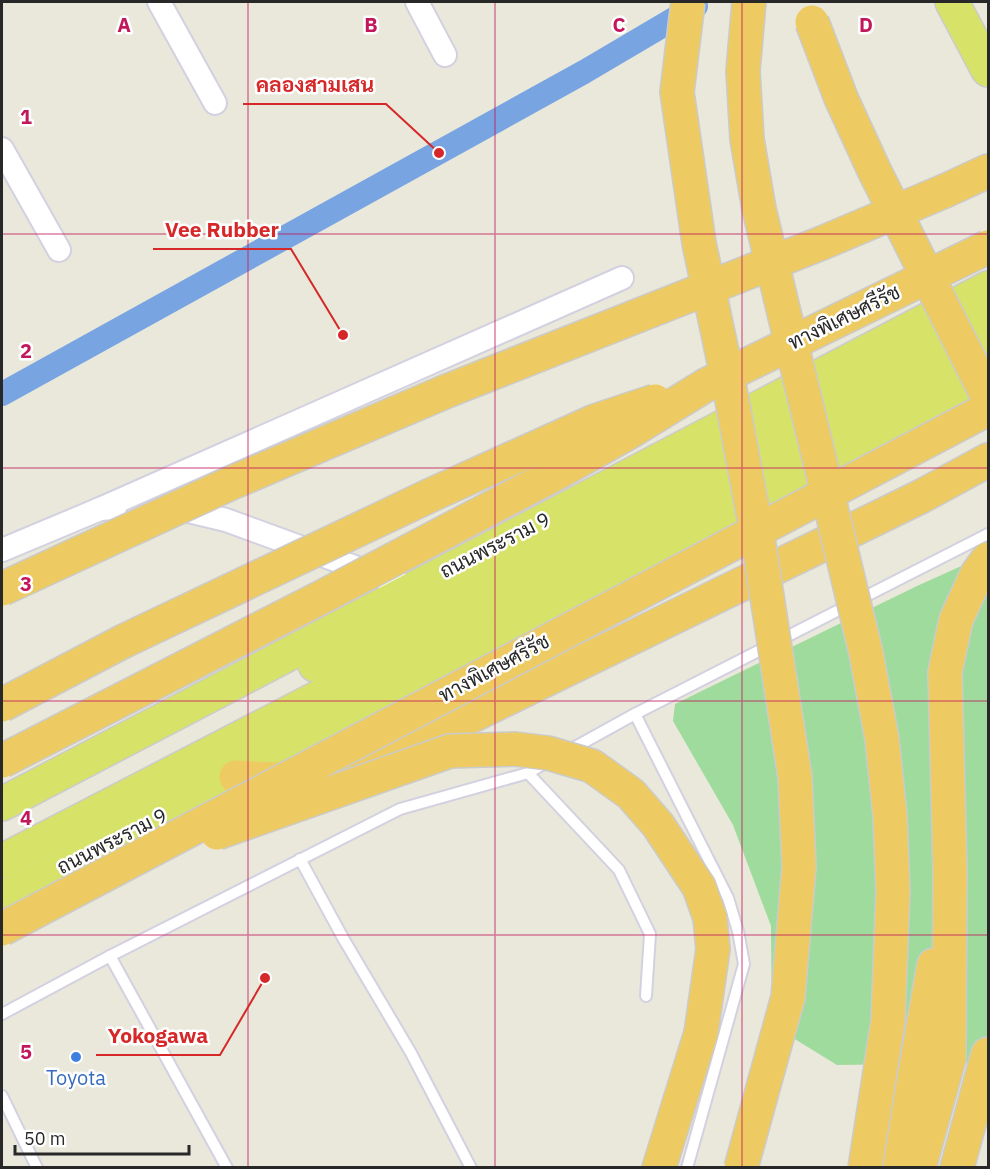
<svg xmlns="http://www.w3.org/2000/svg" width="990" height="1169" viewBox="0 0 990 1169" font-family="'IBM Plex Sans',Sarabun,sans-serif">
	<rect width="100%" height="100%" fill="#e9e8db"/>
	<polygon fill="#9edb9d" points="988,554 988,1063 837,1065 772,1025 771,926 733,825 673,721 675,704 917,586"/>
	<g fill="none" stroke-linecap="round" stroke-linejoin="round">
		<polyline stroke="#78a4e2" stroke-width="24" points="2,394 584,72 696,6"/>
		<defs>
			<g id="lane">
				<polyline points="635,714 728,898 738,931 744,964 687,1168"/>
				<polyline points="568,751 635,714 988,534"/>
				<polyline points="528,773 619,870 650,934 646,996"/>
				<polyline points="300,859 343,938 411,1053 471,1168"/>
				<polyline points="110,956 227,1168"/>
				<polyline points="2,1014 110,956 400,809 528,773 549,761"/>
				<polyline points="2,1096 37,1168"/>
			</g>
			<g id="street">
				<polyline points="159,2 215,103"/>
				<polyline points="417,2 445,55"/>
				<polyline points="2,149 59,250"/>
				<polyline points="172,507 226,520 412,588"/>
				<polyline points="100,509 622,278"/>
				<polyline points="2,550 100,509 115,508"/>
			</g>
			<g id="primary">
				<polyline points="952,2 988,70"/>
				<polyline points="315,665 988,317"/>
				<polyline points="2,804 988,288"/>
				<polyline points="2,861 988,351"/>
				<polyline points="2,898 236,777 494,639 988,385"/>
			</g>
			<g id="highway">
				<polyline points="743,71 749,2"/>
				<polyline points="947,190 988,171"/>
				<polyline points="236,777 274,779 315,773 402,750 922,496 988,460"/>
				<polyline points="659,1168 701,1033"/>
				<polyline points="887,1168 903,1141 934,965"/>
				<polyline points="919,1168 949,1058 950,871 945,672 956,620 977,574 988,559"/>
				<polyline points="957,1168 988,1054"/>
			</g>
		</defs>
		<use href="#lane" stroke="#d3d1e0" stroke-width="14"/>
		<use href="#street" stroke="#d3d1e0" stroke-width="26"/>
		<use href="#primary" stroke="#cbcbcb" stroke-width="36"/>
		<use href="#highway" stroke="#cbcbcb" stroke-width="36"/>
		<use href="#lane" stroke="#fff" stroke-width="10"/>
		<use href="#street" stroke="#fff" stroke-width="22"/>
		<use href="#primary" stroke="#d7e268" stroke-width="33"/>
		<use href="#highway" stroke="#edcb62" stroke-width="33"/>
		<defs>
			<g id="highway-bridge">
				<polyline points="688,2 677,92 699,243 731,395 759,545 795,777 799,867 788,997 741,1168"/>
				<polyline points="812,22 841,98 874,170 988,397"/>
				<polyline points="743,71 747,139 759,209 866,653 882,739 890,816 893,891 888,1021 865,1168"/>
				<polyline points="2,589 229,484 447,391 822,243 947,190"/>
				<polyline points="2,705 124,641 431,495 595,421 655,401"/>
				<polyline points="2,761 322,597 559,472 633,430 706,385 988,247"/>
				<polyline points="217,833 450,751 515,749 548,753 592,766 631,794 658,825 699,887 710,918 713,949 701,1033"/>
				<polyline points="2,929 988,409"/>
			</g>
		</defs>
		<use href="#highway-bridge" stroke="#cbcbcb" stroke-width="36" stroke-linecap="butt"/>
		<use href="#highway-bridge" stroke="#edcb62" stroke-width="33"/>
	</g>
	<path fill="none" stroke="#c2185b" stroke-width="1.5" stroke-opacity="0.55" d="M248 2V1168M495 2V1168M742 2V1168M2 234H988M2 468H988M2 701H988M2 935H988"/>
	<circle fill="#3f7fe0" stroke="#fff" stroke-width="2" cx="76" cy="1057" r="6"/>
	<g text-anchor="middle" stroke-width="5" stroke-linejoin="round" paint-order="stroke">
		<g font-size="20" fill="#282828" stroke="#fff">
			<text transform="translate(844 317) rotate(-26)" y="7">ทางพิเศษศรีรัช</text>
			<text transform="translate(495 545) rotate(-27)" y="7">ถนนพระราม 9</text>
			<text transform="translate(494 668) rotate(-28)" y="7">ทางพิเศษศรีรัช</text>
			<text transform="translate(112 841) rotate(-27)" y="7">ถนนพระราม 9</text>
		</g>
		<g font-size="20" fill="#366cbe" stroke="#fff">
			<text x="76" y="1085">Toyota</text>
		</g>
	</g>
	<g font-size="20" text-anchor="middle" font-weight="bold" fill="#c2185b" stroke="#fff" stroke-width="5" stroke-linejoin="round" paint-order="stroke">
		<text x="124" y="32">A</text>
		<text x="371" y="32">B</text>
		<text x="619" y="32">C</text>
		<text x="866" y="32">D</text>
		<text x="26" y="124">1</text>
		<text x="26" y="358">2</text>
		<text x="26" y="591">3</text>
		<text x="26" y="825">4</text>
		<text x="26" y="1059">5</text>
	</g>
	<path fill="none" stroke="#d62828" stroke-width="2" d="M439 153L386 104H243M343 335L291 249H153M265 978L220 1055H96"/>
	<g fill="#d62828" stroke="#fff" stroke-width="2">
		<circle cx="439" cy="153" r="6"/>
		<circle cx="343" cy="335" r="6"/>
		<circle cx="265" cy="978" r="6"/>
	</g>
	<g font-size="21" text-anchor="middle" font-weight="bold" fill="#d62828" stroke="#fff" stroke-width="5" stroke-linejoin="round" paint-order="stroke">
		<text x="315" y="92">คลองสามเสน</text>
		<text x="222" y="237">Vee Rubber</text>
		<text x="158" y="1043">Yokogawa</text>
	</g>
	<rect width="990" height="1169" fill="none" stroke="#282828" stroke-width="6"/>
	<path d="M15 1145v9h174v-9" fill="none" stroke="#282828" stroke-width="3"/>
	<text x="24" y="1145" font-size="18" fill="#282828" stroke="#ffffff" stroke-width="4.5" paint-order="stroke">50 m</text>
</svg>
